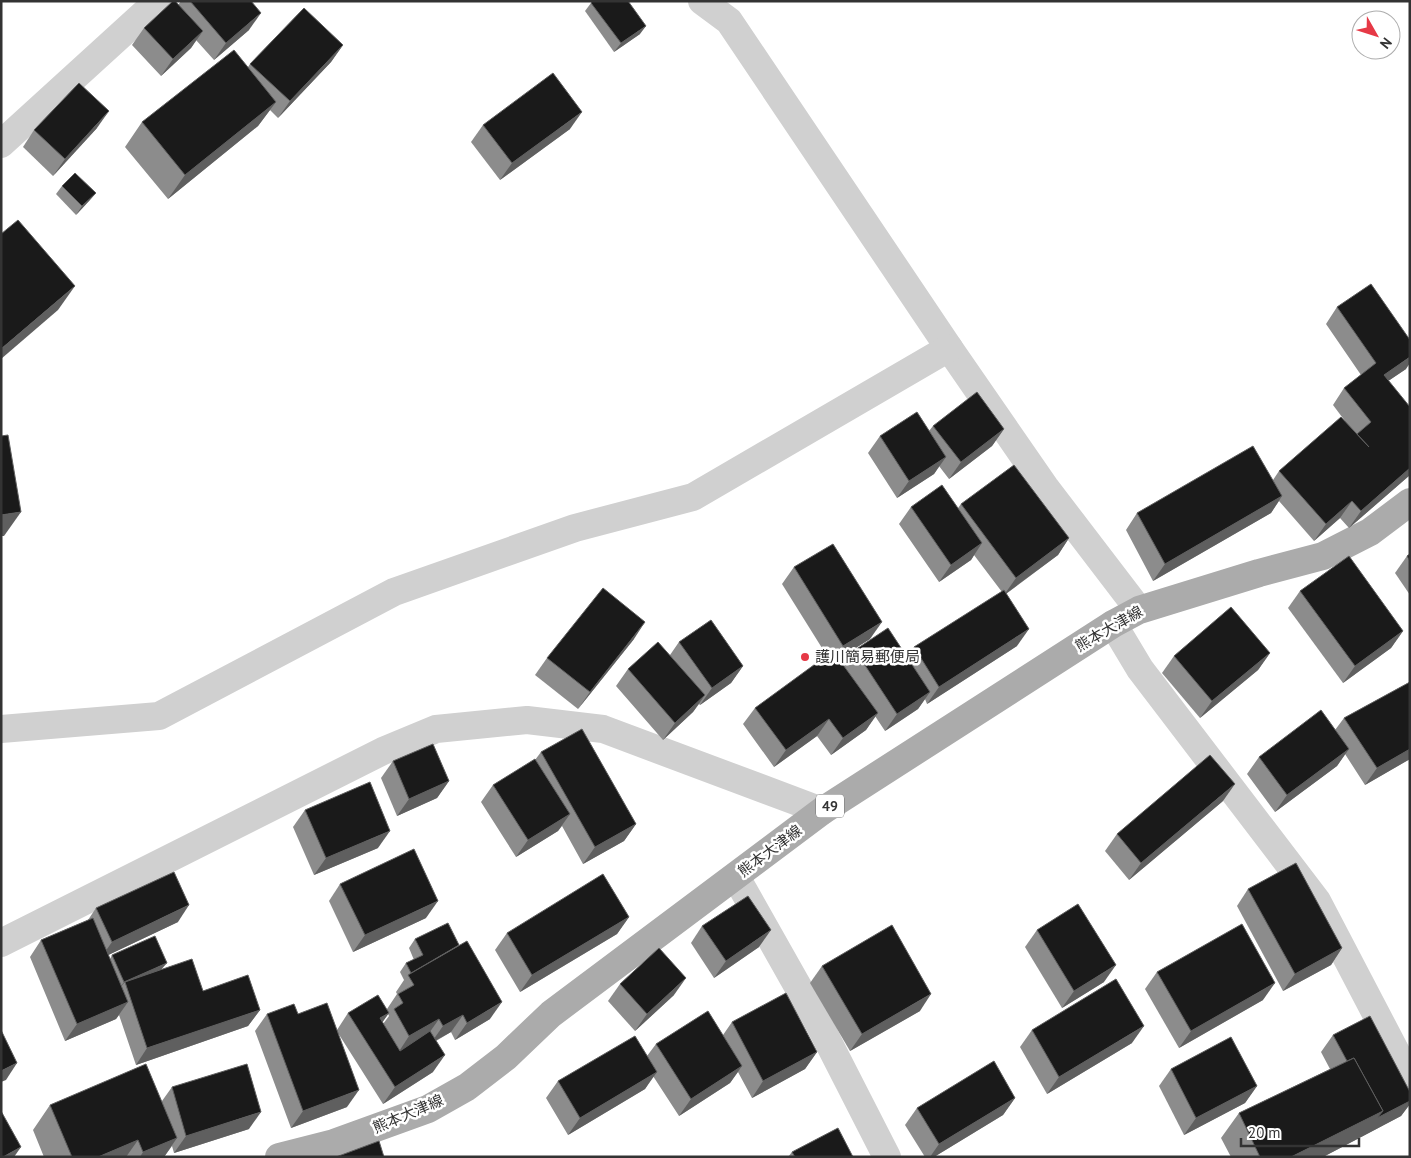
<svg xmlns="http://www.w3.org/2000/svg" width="1411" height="1158" viewBox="0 0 1411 1158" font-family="'PT Sans','Noto Sans JP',sans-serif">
	<rect width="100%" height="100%" fill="#fff"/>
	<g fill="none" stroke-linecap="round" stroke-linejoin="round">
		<g stroke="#d0d0d0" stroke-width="28">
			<polyline points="702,1 729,21 949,348 1045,487 1139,610"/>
			<polyline points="1,144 158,1"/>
			<polyline points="1113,624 1140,669 1317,901 1397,1054 1410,1086"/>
			<polyline points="1,729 159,716 394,592 575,528 693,497 949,348"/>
			<polyline points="736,877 819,1024 887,1157"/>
		</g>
		<polyline stroke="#d0d0d0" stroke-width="28" points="1,943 383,751 436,729 527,720 603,729 822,811"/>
		<polyline stroke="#ababab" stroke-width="28" points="279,1157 334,1143 428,1109 467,1087 506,1057 551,1014 822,811 1113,624 1139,610 1259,573 1323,556 1370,532 1410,502"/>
	</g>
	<g fill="#8c8c8c" fill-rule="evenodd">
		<polygon points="181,1 251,1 249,30 214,60 196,40 191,48 161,76 132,45 144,28 178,5"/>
		<polygon points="591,3 640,34 614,52 585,11"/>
		<polygon points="343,45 331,62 278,118 270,110 258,126 168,199 125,147 142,122 248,67 250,64"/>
		<polygon points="483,125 570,129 500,180 471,142"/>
		<polygon points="97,128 53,176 23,147 34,130"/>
		<polygon points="62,186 96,193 89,201 76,215 56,194"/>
		<polygon points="1337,307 1406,369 1388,381 1410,475 1349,528 1340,518 1314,541 1279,501 1271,513 1153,581 1126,530 1137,513 1273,480 1279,471 1345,421 1333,405 1344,388 1361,375 1326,324"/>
		<polygon points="933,426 1004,429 992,446 949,479 939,466 934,474 897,498 868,453 880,436 929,431"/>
		<polygon points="961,504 1069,538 1058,555 1006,594 1017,646 927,704 925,699 918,709 885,731 875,716 866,730 831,755 817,736 774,767 743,724 755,708 827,656 782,584 794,567 870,639 839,659 844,666 855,650 907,657 914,647 1002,592 974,555 971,560 939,582 899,524 911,507 958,508"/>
		<polygon points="1410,554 1410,595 1395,573 1407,556"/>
		<polygon points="1300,591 1403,631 1391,648 1343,683 1288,608"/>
		<polygon points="634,639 578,709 535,675 547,658"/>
		<polygon points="679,642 743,666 731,683 700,705 699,704 693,712 663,740 616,686 628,669 670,655"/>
		<polygon points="1270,653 1258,670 1200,718 1162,673 1174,656"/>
		<polygon points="1410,682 1410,759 1365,785 1345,754 1337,766 1275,812 1247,774 1259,757 1335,730 1344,718"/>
		<polygon points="541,752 636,824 624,841 583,864 562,826 558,831 516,857 481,802 493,785 535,760"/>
		<polygon points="393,761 449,781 437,798 397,816 381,778"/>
		<polygon points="1223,801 1129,880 1105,851 1117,834"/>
		<polygon points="305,810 378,848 314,875 293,827"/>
		<polygon points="340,884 426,918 353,952 329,901"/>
		<polygon points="1248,889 1342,948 1331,965 1283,991 1237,906"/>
		<polygon points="96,908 178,922 108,955 110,959 112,955 162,969 203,991 260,1010 248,1026 136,1065 119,1015 116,1019 65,1041 30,957 41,940 88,920"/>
		<polygon points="629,917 617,934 520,992 495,950 507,933"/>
		<polygon points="702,926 759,947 714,978 691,943"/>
		<polygon points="1037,930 1104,982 1062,1008 1025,947"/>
		<path d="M415 939 490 1019 455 1040 451 1032 436 1041 433 1072 383 1104 338 1033 347 1107 291 1128 255 1031 267 1014H298L337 1030 348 1013 387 1009 397 994 396 992 404 980 400 972 406 963 414 960 409 948ZM388 1014 389 1016 383 1024 382 1022Z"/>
		<polygon points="822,966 920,1011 850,1051 810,983"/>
		<polygon points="1157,972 1263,1000 1179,1048 1145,989"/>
		<polygon points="620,984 674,995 635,1031 608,1001"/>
		<polygon points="732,1022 817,1052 805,1069 752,1098 738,1072 730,1083 679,1116 653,1076 645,1089 568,1135 546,1098 558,1081 647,1056 656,1044 723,1035"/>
		<polygon points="1032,1030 1132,1043 1047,1094 1020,1047"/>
		<polygon points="1333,1035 1410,1092 1410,1104 1401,1116 1365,1135 1323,1157 1231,1157 1221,1138 1239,1113 1330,1069 1321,1052"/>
		<polygon points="1171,1069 1257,1086 1245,1103 1184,1135 1159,1086"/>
		<polygon points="172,1087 249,1129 174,1153 172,1146 164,1157 44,1157 33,1130 50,1105 162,1101"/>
		<polygon points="1015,1098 1003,1115 934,1157 925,1157 905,1125 917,1108"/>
		<polygon points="792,1152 853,1157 788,1157"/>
	</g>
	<g fill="#5f5f5f">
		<polygon points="261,13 249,30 214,60 226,43"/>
		<polygon points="646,26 640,34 614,52 621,43"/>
		<polygon points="203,31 191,48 161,76 173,59"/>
		<polygon points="343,45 331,62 278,118 290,101"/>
		<polygon points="276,102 258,126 168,199 185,175"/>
		<polygon points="109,111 97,128 53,176 65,159"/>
		<polygon points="582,112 570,129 500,180 512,163"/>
		<polygon points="96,193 89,201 76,215 82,206"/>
		<polygon points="75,286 58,310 1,359 1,349"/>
		<polygon points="1410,357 1410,363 1406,369 1372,392 1384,375"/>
		<polygon points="1004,429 992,446 949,479 961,462"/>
		<polygon points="946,457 934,474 897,498 909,481"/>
		<polygon points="1410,468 1410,475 1349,528 1361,511"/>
		<polygon points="1282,496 1271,513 1153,581 1165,564"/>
		<polygon points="1352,501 1340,518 1314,541 1326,524"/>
		<polygon points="21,512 4,536 1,536 1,515"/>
		<polygon points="1069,538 1058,555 1004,595 1016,578"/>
		<polygon points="982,543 971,560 939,582 951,565"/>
		<polygon points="645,622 634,639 578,709 590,692"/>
		<polygon points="882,622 870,639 831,663 843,646"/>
		<polygon points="1029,629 1017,646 927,704 939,687"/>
		<polygon points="1403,631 1391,648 1343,683 1355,666"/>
		<polygon points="1270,653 1258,670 1200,718 1212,701"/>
		<polygon points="743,666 731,683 700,705 712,688"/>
		<polygon points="930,692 918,709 885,731 897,714"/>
		<polygon points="705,695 693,712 663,740 675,723"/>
		<polygon points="878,713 866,730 831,755 843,738"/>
		<polygon points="829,719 817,736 774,767 786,750"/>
		<polygon points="1349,749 1337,766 1275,812 1287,795"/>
		<polygon points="1410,749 1410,759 1365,785 1377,768"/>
		<polygon points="449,781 437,798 397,816 409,799"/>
		<polygon points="1235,784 1223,801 1129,880 1141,863"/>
		<polygon points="570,814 558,831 516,857 528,840"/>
		<polygon points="636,824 624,841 583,864 595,847"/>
		<polygon points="390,831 378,848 314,875 326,858"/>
		<polygon points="438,901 426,918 353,952 365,935"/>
		<polygon points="189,905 178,922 100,959 112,942"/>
		<polygon points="629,917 617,934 520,992 532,975"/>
		<polygon points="771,930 759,947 714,978 726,961"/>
		<polygon points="1342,948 1331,965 1283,991 1295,974"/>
		<polygon points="167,963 160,971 125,982 118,990 124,982"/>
		<polygon points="1116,965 1104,982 1062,1008 1074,991"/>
		<polygon points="686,978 674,995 635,1031 647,1014"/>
		<polygon points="1275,983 1263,1000 1179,1048 1191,1031"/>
		<polygon points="931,994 920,1011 850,1051 862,1034"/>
		<polygon points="128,1002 116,1019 65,1041 77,1024"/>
		<polygon points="502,1002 490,1019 455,1040 467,1023"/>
		<polygon points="260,1010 248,1026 136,1065 147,1048"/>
		<polygon points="389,1013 377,1030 380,1018"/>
		<polygon points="463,1015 451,1032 431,1043 443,1026"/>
		<polygon points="439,1019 427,1036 398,1053 409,1036"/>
		<polygon points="1144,1026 1132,1043 1047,1094 1059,1077"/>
		<polygon points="817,1052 805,1069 752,1098 763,1081"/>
		<polygon points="445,1055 433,1072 383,1104 395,1087"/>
		<polygon points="17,1063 6,1080 1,1082 1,1071"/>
		<polygon points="742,1066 730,1083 679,1116 691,1099"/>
		<polygon points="657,1072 645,1089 568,1135 580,1118"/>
		<polygon points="1257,1086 1245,1103 1184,1135 1196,1118"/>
		<polygon points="359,1090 347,1107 291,1128 303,1111"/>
		<polygon points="1015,1098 1003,1115 934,1157 930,1157 939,1144"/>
		<polygon points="1410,1101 1410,1104 1401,1116 1365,1135 1323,1157 1291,1157 1383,1111"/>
		<polygon points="261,1112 249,1129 174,1153 186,1136"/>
		<polygon points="177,1138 164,1157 140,1157 143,1152"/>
		<polygon points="138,1140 126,1157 98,1157"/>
		<polygon points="21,1147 14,1157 3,1157"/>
	</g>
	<g fill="#1a1a1a" stroke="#5f5f5f">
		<polygon points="173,1 175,1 203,31 173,59 144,28"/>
		<polygon points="190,1 251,1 261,13 226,43"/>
		<polygon points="593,1 628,1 646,26 621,43 591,3"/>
		<polygon points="304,8 343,45 290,101 250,64"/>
		<polygon points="234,50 276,102 185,175 142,122"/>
		<polygon points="553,73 582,112 512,163 483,125"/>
		<polygon points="79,83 109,111 65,159 34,130"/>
		<polygon points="75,173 96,193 82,206 62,186"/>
		<polygon points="18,220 75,286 1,349 1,234"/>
		<polygon points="1371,284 1410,340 1410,357 1384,375 1410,407 1410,468 1361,511 1352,501 1326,524 1279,471 1341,417 1369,447 1357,434 1371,422 1344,388 1376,363 1337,307"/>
		<polygon points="977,392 1004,429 961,462 933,426"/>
		<polygon points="917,412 946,457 909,481 880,436"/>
		<polygon points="8,435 21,512 1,515 1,436"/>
		<polygon points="1253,446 1282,496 1165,564 1137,513"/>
		<polygon points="1014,465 1069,538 1016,578 961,504"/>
		<polygon points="942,485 982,543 951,565 911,507"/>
		<polygon points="833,544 882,622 843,646 794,567"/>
		<polygon points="1410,554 1410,561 1407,556"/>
		<polygon points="1349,556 1403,631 1355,666 1300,591"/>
		<polygon points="603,588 645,622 590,692 547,658"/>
		<polygon points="1004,590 1029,629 939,687 914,647"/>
		<polygon points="1231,607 1270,653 1212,701 1174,656"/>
		<polygon points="711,620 743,666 712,688 679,642"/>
		<polygon points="888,628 930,692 897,714 855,650"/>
		<polygon points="658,642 705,695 675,723 628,669"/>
		<polygon points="833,651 878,713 843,738 829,719 786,750 755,708"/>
		<polygon points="1410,682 1410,749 1377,768 1344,718"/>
		<polygon points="1321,710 1349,749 1287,795 1259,757"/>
		<polygon points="582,729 636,824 595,847 541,752"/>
		<polygon points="433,744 449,781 409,799 393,761"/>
		<polygon points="1210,755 1235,784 1141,863 1117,834"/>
		<polygon points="535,759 570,814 528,840 493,785"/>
		<polygon points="370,782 390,831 326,858 305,810"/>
		<polygon points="414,849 438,901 365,935 340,884"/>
		<polygon points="1296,863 1342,948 1295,974 1248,889"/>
		<polygon points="174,872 189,905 112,942 96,908"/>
		<polygon points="603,874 629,917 532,975 507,933"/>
		<polygon points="748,896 771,930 726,961 702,926"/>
		<polygon points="1078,904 1116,965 1074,991 1037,930"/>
		<polygon points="93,918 128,1002 77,1024 41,940"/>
		<polygon points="448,923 459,945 411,973 406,963 423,955 415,939"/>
		<polygon points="1242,924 1275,983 1191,1031 1157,972"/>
		<polygon points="892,925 931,994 862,1034 822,966"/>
		<polygon points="155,936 167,963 124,982 112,955"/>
		<polygon points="467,941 502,1002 467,1023 463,1015 443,1026 439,1019 409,1036 394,1009 403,1003 398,994 414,985 408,975"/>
		<polygon points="659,948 686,978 647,1014 620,984"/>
		<polygon points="192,959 203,991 248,975 260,1010 147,1048 125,982"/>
		<polygon points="1116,979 1144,1026 1059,1077 1032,1030"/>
		<polygon points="786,993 817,1052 763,1081 732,1022"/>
		<polygon points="378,995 389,1013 380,1018 400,1051 430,1031 445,1055 395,1087 348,1013"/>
		<polygon points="327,1003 359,1090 303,1111 267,1014 294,1004 298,1014"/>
		<polygon points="708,1011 742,1066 691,1099 656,1044"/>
		<polygon points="1370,1016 1410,1092 1410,1101 1377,1118 1383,1111 1354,1058 1347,1061 1333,1035"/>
		<polygon points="1,1030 17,1063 1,1071"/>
		<polygon points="635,1036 657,1072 580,1118 558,1081"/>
		<polygon points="1231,1037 1257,1086 1196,1118 1171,1069"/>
		<polygon points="1354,1058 1383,1111 1291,1157 1260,1157 1239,1113"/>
		<polygon points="994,1061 1015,1098 939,1144 917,1108"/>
		<polygon points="146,1064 177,1138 143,1152 138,1140 98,1157 72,1157 50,1105"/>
		<polygon points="247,1064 261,1112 186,1136 172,1087"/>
		<polygon points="1,1111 21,1147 3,1157 1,1157"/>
		<polygon points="838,1128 853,1157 795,1157 792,1152"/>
		<polygon points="379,1141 384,1157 336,1157"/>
	</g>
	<circle fill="#e63946" stroke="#fff" stroke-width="2" cx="805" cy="657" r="5"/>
	<g text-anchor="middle" stroke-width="5" stroke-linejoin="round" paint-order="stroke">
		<rect fill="#fff" stroke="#707070" stroke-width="1" x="816" y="794.5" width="28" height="23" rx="4"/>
		<g font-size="14" font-weight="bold" fill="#333">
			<text x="830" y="811">49</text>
		</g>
		<g font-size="15" fill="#333" stroke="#fff">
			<text transform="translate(1109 629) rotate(-30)" y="5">熊本大津線</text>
			<text transform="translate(770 851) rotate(-37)" y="5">熊本大津線</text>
			<text transform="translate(408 1114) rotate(-23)" y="5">熊本大津線</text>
		</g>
		<g font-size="15" fill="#333" stroke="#fff" text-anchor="start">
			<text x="815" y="662">護川簡易郵便局</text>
		</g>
	</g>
	<rect width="1411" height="1158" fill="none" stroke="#333333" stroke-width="5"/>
	<g transform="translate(1376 35) rotate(129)"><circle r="24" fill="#ffffff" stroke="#adadad"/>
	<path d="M0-4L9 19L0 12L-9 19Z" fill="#e63946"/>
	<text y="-8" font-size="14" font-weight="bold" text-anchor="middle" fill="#333333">N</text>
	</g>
	<path d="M1241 1138v8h118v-8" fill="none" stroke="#333333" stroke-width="2.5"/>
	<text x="1248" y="1138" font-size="15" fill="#333333" stroke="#ffffff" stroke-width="4" paint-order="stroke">20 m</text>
</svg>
